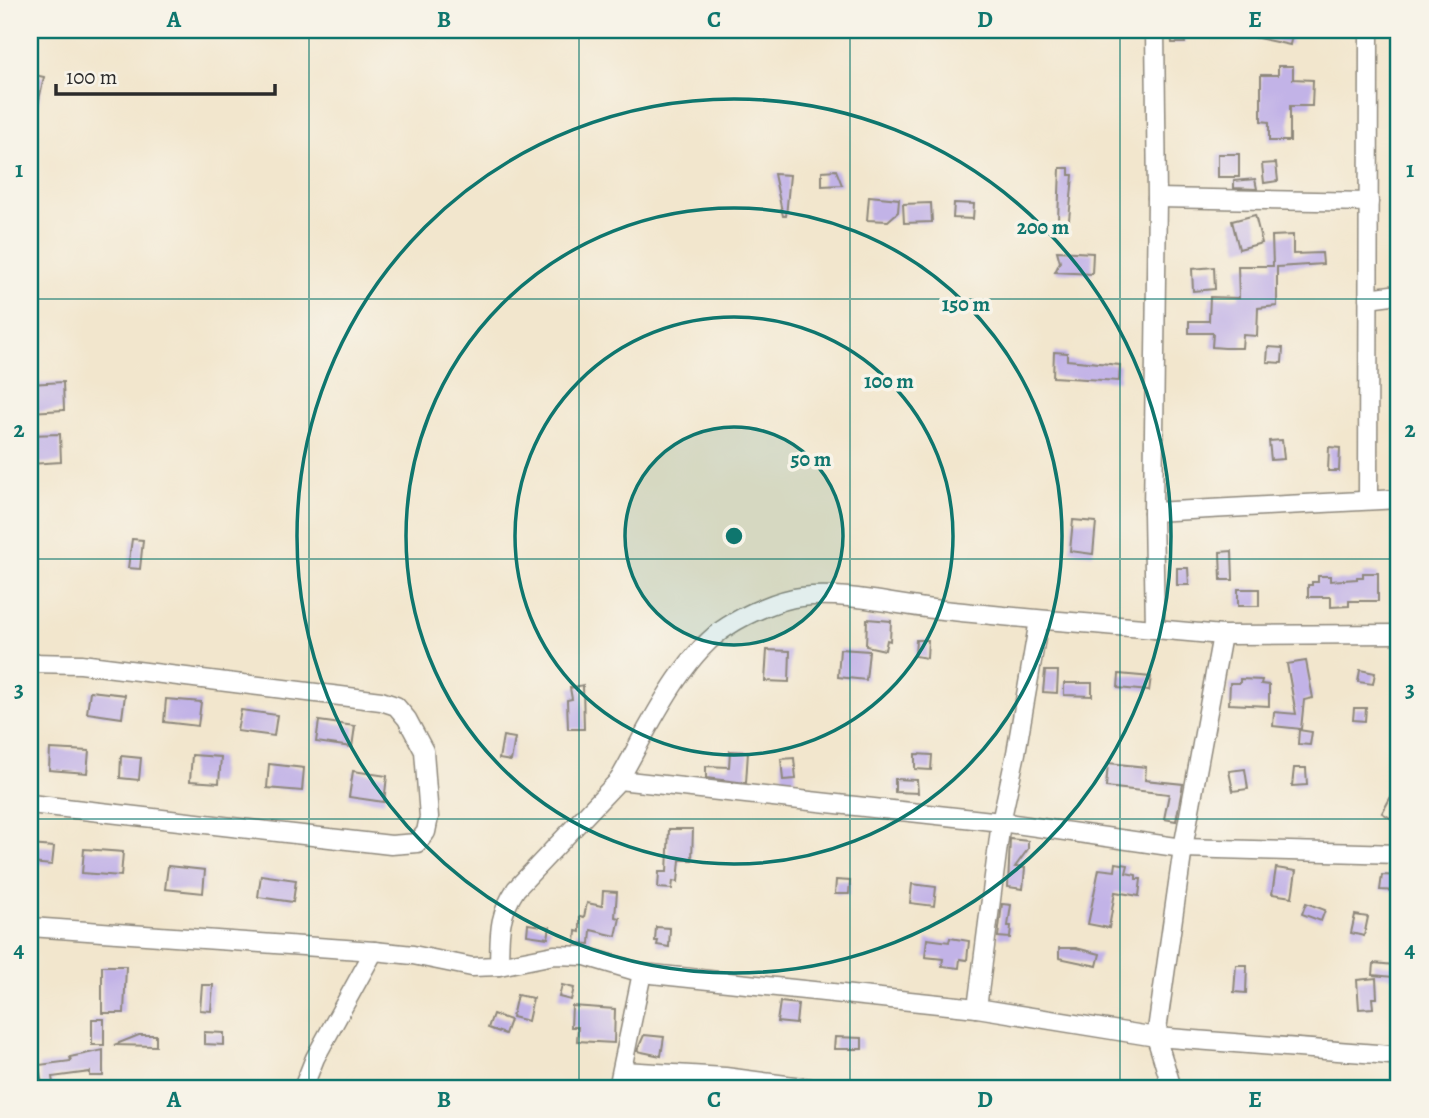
<svg xmlns="http://www.w3.org/2000/svg" width="1429" height="1118" viewBox="0 0 1429 1118" font-family="Alegreya,serif">
	<rect width="100%" height="100%" fill="#f7f3e8"/>
	<filter id="ink" filterUnits="userSpaceOnUse"><feTurbulence type="fractalNoise" baseFrequency=".0143" numOctaves="2"/><feDisplacementMap in="SourceGraphic" scale="14" xChannelSelector="R" yChannelSelector="G"/><feConvolveMatrix kernelMatrix="1 2 1 2 8 2 1 2 1" color-interpolation-filters="sRGB"/></filter>
	<filter id="wash" filterUnits="userSpaceOnUse"><feTurbulence type="fractalNoise" baseFrequency=".00686" numOctaves="4" result="noise"/><feDisplacementMap in="SourceGraphic" scale="28" xChannelSelector="R" yChannelSelector="G"/><feGaussianBlur stdDeviation="1.57" result="paint"/><feColorMatrix in="noise" values="0 0 0 0 0 0 0 0 0 0 0 0 0 0 0 0 0 1.4 0 .05"/><feComposite in="paint" operator="in"/></filter>
	<g filter="url(#wash)">
		<rect width="100%" height="100%" fill="#f2e6cd"/>
		<g id="blocks">
			<g fill="#c2b3e7">
				<polygon points="1244,30 1293,30 1290,45 1244,35"/>
				<polygon points="1183,31 1185,43 1172,43 1171,32"/>
				<polygon points="1278,66 1293,66 1293,79 1313,80 1312,106 1290,106 1290,141 1269,141 1269,122 1261,121 1261,75 1278,75"/>
				<polygon points="30,74 44,77 35,118 30,118"/>
				<rect x="1218" y="154" width="21" height="23"/>
				<polygon points="1276,163 1278,181 1264,183 1262,164"/>
				<polygon points="1060,168 1069,168 1069,175 1073,175 1069,220 1058,220"/>
				<polygon points="836,170 842,185 822,186 822,171"/>
				<polygon points="774,174 790,175 786,216 783,216"/>
				<polygon points="1255,179 1257,189 1234,188 1234,181"/>
				<polygon points="869,196 899,199 898,212 888,221 867,220"/>
				<polygon points="931,203 932,222 904,223 903,204"/>
				<polygon points="954,203 974,204 973,219 953,218"/>
				<polygon points="1255,215 1262,243 1239,249 1232,221"/>
				<polygon points="1293,235 1293,254 1322,253 1323,264 1277,267 1277,306 1258,308 1257,336 1243,335 1242,348 1225,348 1212,347 1213,333 1189,333 1189,321 1209,321 1210,297 1239,298 1238,266 1273,266 1272,236"/>
				<polygon points="1057,251 1093,253 1092,274 1055,272 1060,262"/>
				<polygon points="1214,267 1215,289 1193,291 1192,269"/>
				<polygon points="1268,347 1283,348 1282,363 1267,362"/>
				<polygon points="1054,352 1067,353 1067,360 1120,365 1119,381 1053,377"/>
				<polygon points="63,382 64,410 30,412 30,384"/>
				<polygon points="60,434 61,462 30,464 30,435"/>
				<polygon points="1282,440 1284,459 1271,460 1269,441"/>
				<polygon points="1329,447 1340,448 1339,471 1328,471"/>
				<polygon points="1073,520 1096,522 1093,554 1070,551"/>
				<polygon points="132,539 143,540 140,569 128,568"/>
				<polygon points="1232,551 1233,580 1221,580 1220,552"/>
				<polygon points="1177,568 1188,568 1189,585 1177,585"/>
				<polygon points="1363,573 1378,573 1378,601 1349,601 1349,606 1331,607 1331,597 1308,597 1308,585 1312,585 1312,582 1318,582 1318,576 1330,576 1330,581 1357,579 1357,577 1363,577"/>
				<rect x="1238" y="589" width="21" height="17"/>
				<polygon points="867,619 891,621 890,641 887,640 885,650 866,646"/>
				<polygon points="916,640 928,640 927,658 915,656"/>
				<polygon points="840,649 869,651 866,680 838,677"/>
				<polygon points="767,650 790,651 789,682 765,681"/>
				<polygon points="1306,661 1313,698 1304,700 1301,729 1273,726 1274,712 1296,714 1287,664"/>
				<polygon points="1360,670 1375,673 1373,684 1358,682"/>
				<polygon points="1045,671 1058,671 1057,693 1043,692"/>
				<polygon points="1119,674 1151,677 1149,691 1118,688"/>
				<polygon points="1240,679 1262,680 1261,684 1269,685 1269,706 1229,704 1230,683 1240,683"/>
				<polygon points="1064,683 1092,683 1092,696 1064,695"/>
				<polygon points="583,685 584,729 568,729 567,700 572,699 570,688"/>
				<polygon points="90,691 125,695 122,718 87,713"/>
				<polygon points="166,699 201,702 198,726 164,722"/>
				<polygon points="1354,708 1366,708 1365,721 1353,720"/>
				<polygon points="241,710 277,715 274,736 237,731"/>
				<polygon points="319,721 355,726 352,747 316,742"/>
				<polygon points="1299,730 1312,732 1310,745 1298,744"/>
				<polygon points="503,736 515,738 511,761 499,759"/>
				<polygon points="50,749 89,751 87,773 49,770"/>
				<polygon points="730,751 748,752 746,783 706,778 706,766 729,767"/>
				<polygon points="915,754 932,755 931,770 915,769"/>
				<polygon points="192,755 221,757 219,783 190,781"/>
				<polygon points="121,756 141,758 139,780 120,778"/>
				<polygon points="794,758 796,779 783,780 781,759"/>
				<polygon points="1108,763 1146,767 1145,780 1183,784 1176,821 1164,819 1169,794 1106,787"/>
				<polygon points="269,764 304,768 302,791 267,788"/>
				<polygon points="1294,768 1306,768 1307,785 1292,786"/>
				<polygon points="1245,769 1248,789 1233,791 1229,771"/>
				<polygon points="353,771 387,776 384,802 349,797"/>
				<polygon points="895,779 917,780 918,793 895,792"/>
				<polygon points="1399,782 1399,823 1382,813"/>
				<polygon points="669,829 693,829 692,860 680,860 678,882 673,881 672,889 658,888 659,872 667,872"/>
				<polygon points="1010,839 1028,841 1028,849 1015,867 1025,868 1023,889 1008,887"/>
				<polygon points="30,845 54,847 52,865 30,863"/>
				<polygon points="84,849 123,852 121,876 82,873"/>
				<polygon points="1116,863 1128,865 1126,873 1136,875 1136,879 1141,879 1139,896 1115,892 1109,928 1088,924 1099,869 1115,871"/>
				<polygon points="168,866 205,870 203,893 165,889"/>
				<polygon points="1276,868 1296,871 1292,897 1272,894"/>
				<polygon points="261,875 296,880 293,902 258,897"/>
				<polygon points="1382,875 1399,876 1399,891 1380,890"/>
				<polygon points="836,880 850,881 849,894 835,894"/>
				<polygon points="912,884 936,887 934,906 910,903"/>
				<polygon points="603,891 617,892 615,917 620,918 616,936 591,930 590,944 575,943 576,931 580,932 580,916 584,917 587,903 602,906"/>
				<polygon points="1306,903 1325,910 1321,921 1302,914"/>
				<polygon points="1002,904 1011,905 1008,926 1011,926 1010,938 998,937"/>
				<polygon points="1355,915 1368,917 1364,936 1351,933"/>
				<polygon points="528,924 550,927 548,938 527,935"/>
				<polygon points="656,927 670,928 669,947 657,945 658,941 655,941"/>
				<polygon points="950,938 969,941 967,960 960,959 959,968 942,966 943,959 925,957 927,939 949,942"/>
				<polygon points="1059,948 1076,948 1100,954 1097,966 1059,958"/>
				<polygon points="1374,963 1394,965 1393,977 1373,975"/>
				<polygon points="1236,965 1247,965 1246,993 1234,992"/>
				<polygon points="102,966 126,966 124,1013 102,1013"/>
				<polygon points="1376,978 1377,998 1372,998 1373,1008 1359,1009 1357,980"/>
				<polygon points="202,985 213,985 211,1011 200,1010"/>
				<polygon points="562,985 574,988 571,1000 559,997"/>
				<polygon points="517,995 533,998 528,1021 512,1017"/>
				<polygon points="780,1002 798,1004 796,1024 777,1022"/>
				<polygon points="572,1006 615,1009 614,1043 577,1041 578,1027 571,1027"/>
				<polygon points="493,1014 510,1020 505,1034 488,1028"/>
				<rect x="92" y="1019" width="12" height="26"/>
				<polygon points="204,1032 224,1033 224,1045 204,1044"/>
				<polygon points="139,1035 156,1035 156,1046 114,1045"/>
				<polygon points="644,1035 664,1037 661,1056 637,1051"/>
				<polygon points="835,1037 862,1038 862,1049 834,1049"/>
				<polygon points="103,1050 103,1076 90,1076 90,1072 52,1077 53,1083 42,1085 39,1065 71,1061 70,1057"/>
			</g>
		</g>
	</g>
	<g filter="url(#ink)">
		<use href="#blocks" fill-opacity="0" stroke="#8e887c" stroke-width="2"/>
		<g fill="none" stroke-linecap="round" stroke-linejoin="round">
			<defs>
				<g id="minor">
					<polyline points="1155,30 1157,198 1153,512 1155,629 1222,635 1399,634"/>
					<polyline points="1157,198 1369,202"/>
					<polyline points="1368,298 1399,294"/>
					<polyline points="1368,500 1369,30"/>
					<polyline points="1153,512 1399,499"/>
					<polyline points="30,663 81,664 381,701 396,706 407,719 424,751 429,817 426,832 417,843 391,845 30,804"/>
					<path d="M619 780C646 733 681 655 728 626 746 614 780 599 801 597 845 592 890 604 933 609 1007 617 1081 623 1155 629"/>
					<polyline points="30,927 374,951 413,955 472,967 499,966 554,955 585,956 642,973 977,1008 1156,1037 1390,1055 1399,1053"/>
					<path d="M499 966C500 934 497 918 516 889L619 780 1001 822 1183 848 1399 854"/>
					<polyline points="977,1008 1001,822 1016,753 1039,620"/>
					<polyline points="623,1071 725,1077 810,1088"/>
					<polyline points="303,1088 315,1058 374,951"/>
					<polyline points="618,1088 642,973"/>
					<polyline points="1172,1088 1156,1037 1183,848 1222,635"/>
				</g>
			</defs>
			<use href="#minor" stroke="#8e887c" stroke-width="21"/>
			<use href="#minor" stroke="#fff" stroke-width="18"/>
		</g>
	</g>
	<path fill="none" stroke="#0f766e" stroke-width="2" stroke-opacity="0.55" d="M309 30V1088M579 30V1088M850 30V1088M1120 30V1088M30 299H1399M30 559H1399M30 819H1399"/>
	<circle cx="734" cy="536" r="109" fill="#0f766e" fill-opacity=".12"/>
	<g fill="none" stroke="#0f766e" stroke-width="3.5">
		<circle cx="734" cy="536" r="109"/>
		<circle cx="734" cy="536" r="219"/>
		<circle cx="734" cy="536" r="328"/>
		<circle cx="734" cy="536" r="437"/>
	</g>
	<circle cx="734" cy="536" r="10" fill="#0f766e" stroke="#f7f3e8" stroke-width="3.5"/>
	<g font-size="21" text-anchor="middle" font-weight="bold" fill="#0f766e" stroke="#f7f3e8" stroke-width="7" stroke-linejoin="round" paint-order="stroke">
		<text x="1043" y="234">200 m</text>
		<text x="966" y="311">150 m</text>
		<text x="889" y="388">100 m</text>
		<text x="811" y="466">50 m</text>
	</g>
	<rect width="1429" height="1118" fill="none" stroke="#f7f3e8" stroke-width="77"/>
	<path d="M56 84v10h219v-10" fill="none" stroke="#2b2b2b" stroke-width="3.5"/>
	<text x="66" y="84" font-size="21" fill="#2b2b2b" stroke="#f7f3e8" stroke-width="5" paint-order="stroke">100 m</text>
	<rect x="38" y="38" width="1352" height="1042" fill="none" stroke="#0f766e" stroke-width="2.5"/>
	<g font-size="23" text-anchor="middle" font-weight="bold" fill="#0f766e">
		<text x="174" y="27">A</text>
		<text x="444" y="27">B</text>
		<text x="714" y="27">C</text>
		<text x="985" y="27">D</text>
		<text x="1255" y="27">E</text>
		<text x="19" y="177">1</text>
		<text x="1410" y="177">1</text>
		<text x="19" y="437">2</text>
		<text x="1410" y="437">2</text>
		<text x="19" y="697">3</text>
		<text x="1410" y="697">3</text>
		<text x="19" y="957">4</text>
		<text x="1410" y="957">4</text>
		<text x="174" y="1107">A</text>
		<text x="444" y="1107">B</text>
		<text x="714" y="1107">C</text>
		<text x="985" y="1107">D</text>
		<text x="1255" y="1107">E</text>
	</g>
</svg>
